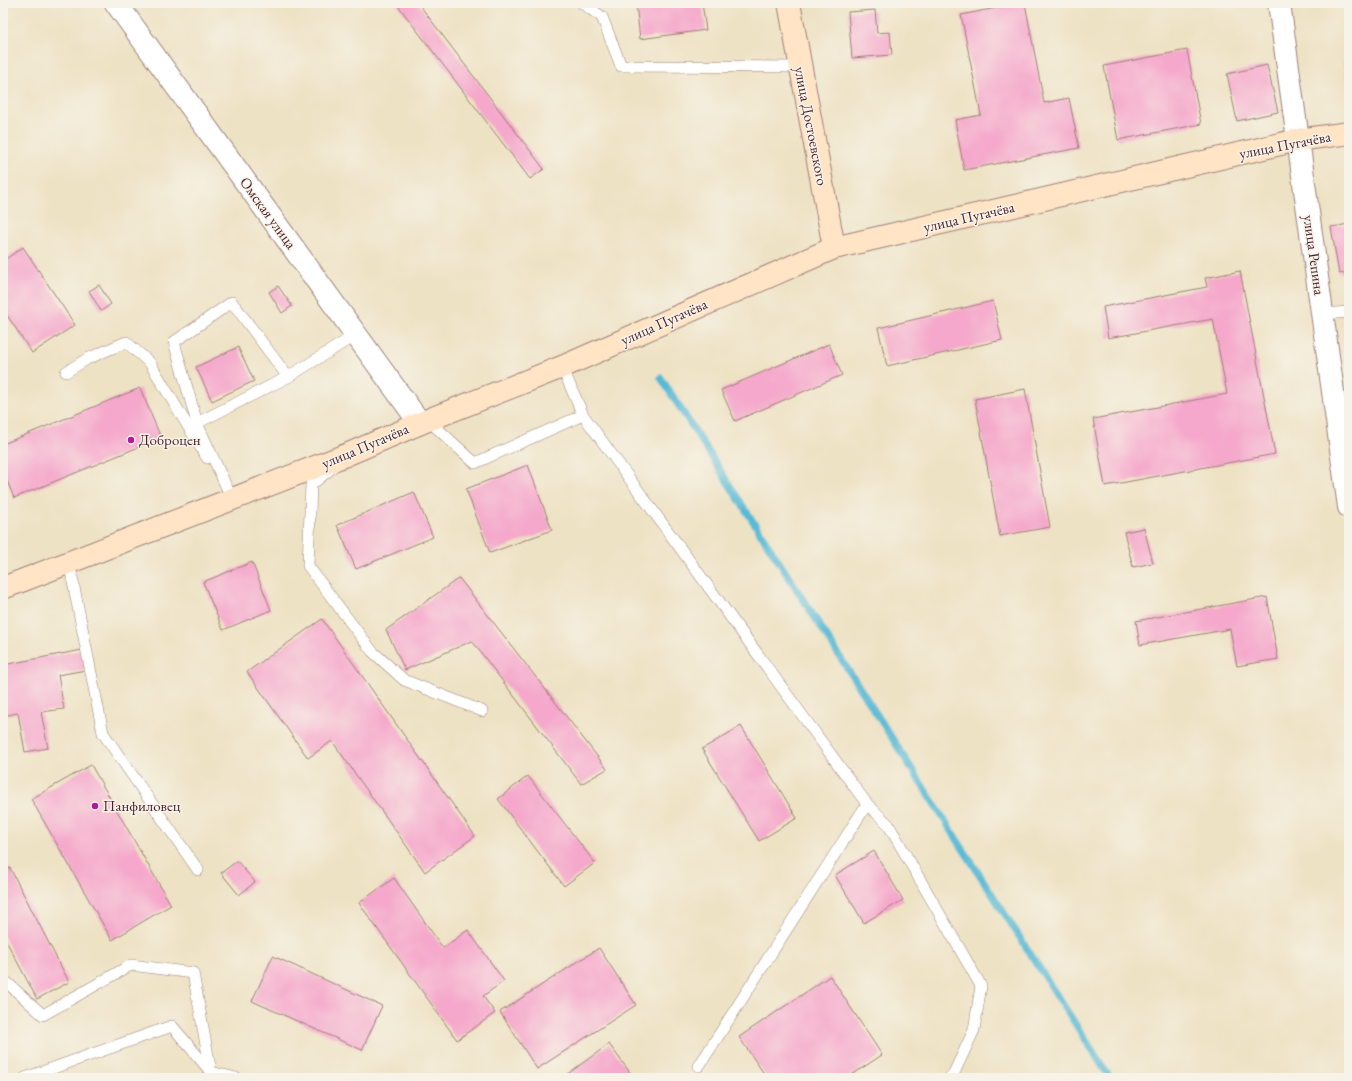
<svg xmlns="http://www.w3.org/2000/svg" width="1352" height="1081" viewBox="0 0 1352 1081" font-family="'EB Garamond',serif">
	<rect width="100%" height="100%" fill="#f7f3e8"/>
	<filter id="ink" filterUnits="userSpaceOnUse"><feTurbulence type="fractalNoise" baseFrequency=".025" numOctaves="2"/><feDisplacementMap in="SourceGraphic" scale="8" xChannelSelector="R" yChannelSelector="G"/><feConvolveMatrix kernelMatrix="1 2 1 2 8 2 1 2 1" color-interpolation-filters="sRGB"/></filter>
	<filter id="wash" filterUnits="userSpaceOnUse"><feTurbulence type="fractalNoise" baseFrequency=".012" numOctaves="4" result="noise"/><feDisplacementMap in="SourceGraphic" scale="16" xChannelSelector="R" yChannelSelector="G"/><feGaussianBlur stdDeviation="0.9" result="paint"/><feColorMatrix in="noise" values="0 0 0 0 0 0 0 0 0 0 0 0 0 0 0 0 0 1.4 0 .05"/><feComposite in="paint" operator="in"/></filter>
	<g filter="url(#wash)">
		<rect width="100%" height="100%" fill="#eee2c4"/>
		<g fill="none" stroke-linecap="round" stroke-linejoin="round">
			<polyline stroke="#56b9d5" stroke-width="7" points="661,378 1110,1078"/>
		</g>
		<g id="blocks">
			<g fill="#f5a8cb">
				<polygon points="396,3 418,3 544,169 530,179"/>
				<polygon points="636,3 702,3 706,30 640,39"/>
				<polygon points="1021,3 1025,3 1044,103 1069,98 1079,148 964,170 955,120 981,115 961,15"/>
				<polygon points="875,10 877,33 890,32 892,55 852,58 848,12"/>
				<polygon points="1187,50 1201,124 1118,140 1104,66"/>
				<polygon points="1349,62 1349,80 1347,81 1344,63"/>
				<polygon points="1267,65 1278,112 1237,121 1227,74"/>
				<polygon points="1349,224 1349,272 1339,274 1331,227"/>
				<polygon points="23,247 75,325 32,353 3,309 3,261"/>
				<polygon points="1240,271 1275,454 1105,486 1093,419 1227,394 1213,319 1108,338 1103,307 1207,287 1205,278"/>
				<polygon points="99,285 111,304 101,311 89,291"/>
				<polygon points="278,286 292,306 282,313 269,292"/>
				<polygon points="993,301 1002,340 887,366 878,328"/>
				<polygon points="829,344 842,375 735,421 721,390"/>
				<polygon points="238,347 254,381 212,401 196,367"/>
				<polygon points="140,388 161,438 14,498 3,471 3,444"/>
				<polygon points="1025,389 1050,527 1000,536 975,399"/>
				<polygon points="528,465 552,530 490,553 466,489"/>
				<polygon points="414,492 433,537 356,569 337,525"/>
				<polygon points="1144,528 1153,563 1133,567 1124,532"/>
				<polygon points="252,562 271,610 223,630 203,582"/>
				<polygon points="459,578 607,769 581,784 472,641 405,670 386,630"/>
				<polygon points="1267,597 1278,659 1237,666 1230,629 1140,645 1136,621"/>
				<polygon points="322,619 475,836 425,872 332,741 308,758 247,672"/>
				<polygon points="82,650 86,670 58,675 64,709 41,712 48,748 25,752 18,713 3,716 3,665"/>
				<polygon points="741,726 797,818 759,841 702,749"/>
				<polygon points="91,765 171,905 112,940 31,799"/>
				<polygon points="528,776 595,863 564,886 498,799"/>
				<polygon points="874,851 903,900 864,923 835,875"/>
				<polygon points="237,861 255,882 239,895 221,873"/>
				<polygon points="10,868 69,982 37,999 3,935 3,871"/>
				<polygon points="394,878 443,948 468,930 504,981 483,996 495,1013 457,1040 359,903"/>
				<polygon points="599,948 636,1005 537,1069 500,1012"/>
				<polygon points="273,956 382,1006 362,1050 252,1001"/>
				<polygon points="830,976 882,1055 847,1078 767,1078 739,1037"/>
				<polygon points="609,1044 634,1078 562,1078"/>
			</g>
		</g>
	</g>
	<g filter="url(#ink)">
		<use href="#blocks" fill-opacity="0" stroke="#9c8078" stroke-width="1"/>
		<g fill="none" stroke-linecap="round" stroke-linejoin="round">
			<defs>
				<g id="lane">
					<polyline points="582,3 602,17 621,66 800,67"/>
					<polyline points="1323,314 1349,312"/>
					<polyline points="562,367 583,415 867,804 699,1066"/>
					<polyline points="66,372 87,359 126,342 150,363 207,458"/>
					<polyline points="428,420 475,463 583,415"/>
					<polyline points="197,423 174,342 232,302 288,377"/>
					<polyline points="334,466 311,485 308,566 372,651 404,680 482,711"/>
					<polyline points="232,499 197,423 288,377 357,334"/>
					<polyline points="69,562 103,733 198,870"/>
					<polyline points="867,804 888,824 981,986 974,1030 953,1075 949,1078"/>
					<polyline points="3,979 43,1015 131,965 193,973 211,1072 236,1078"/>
					<polyline points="25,1078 172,1026 211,1072"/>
				</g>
				<g id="street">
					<polyline points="116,3 420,423"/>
					<polyline points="1279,3 1349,507"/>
				</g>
				<g id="secondary">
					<polyline points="789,3 834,248"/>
					<polyline points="3,588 346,455 428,420 562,367 834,248 1298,140 1349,133"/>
				</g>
			</defs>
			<use href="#lane" stroke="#9c8078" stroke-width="12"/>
			<use href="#street" stroke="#9c8078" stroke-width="24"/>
			<use href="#secondary" stroke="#9c8078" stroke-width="24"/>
			<use href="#lane" stroke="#fff" stroke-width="11"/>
			<use href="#street" stroke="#fff" stroke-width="22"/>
			<use href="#secondary" stroke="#ffe4c6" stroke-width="22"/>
		</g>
	</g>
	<g fill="#b5179e" stroke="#f7f3e8" stroke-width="1.5">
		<circle cx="131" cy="440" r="4"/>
		<circle cx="95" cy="806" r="4"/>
	</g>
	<g text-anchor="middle" stroke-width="3" stroke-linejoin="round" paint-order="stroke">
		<g font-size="15" fill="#4a1f2b" stroke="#f7f3e8">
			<text transform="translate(811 126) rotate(79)" y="5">улица Достоевского</text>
			<text transform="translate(1285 145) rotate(-11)" y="5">улица Пугачёва</text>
			<text transform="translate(268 213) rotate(54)" y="5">Омская улица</text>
			<text transform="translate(969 217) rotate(-13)" y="5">улица Пугачёва</text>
			<text transform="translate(1314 255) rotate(82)" y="5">улица Репина</text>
			<text transform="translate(664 322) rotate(-24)" y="5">улица Пугачёва</text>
			<text transform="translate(365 446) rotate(-23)" y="5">улица Пугачёва</text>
		</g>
		<g font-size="15" fill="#4a1f2b" stroke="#f7f3e8" text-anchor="start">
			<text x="139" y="445">Доброцен</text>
			<text x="103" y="811">Панфиловец</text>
		</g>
	</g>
	<rect width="1352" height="1081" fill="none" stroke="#f7f3e8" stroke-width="16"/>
</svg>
